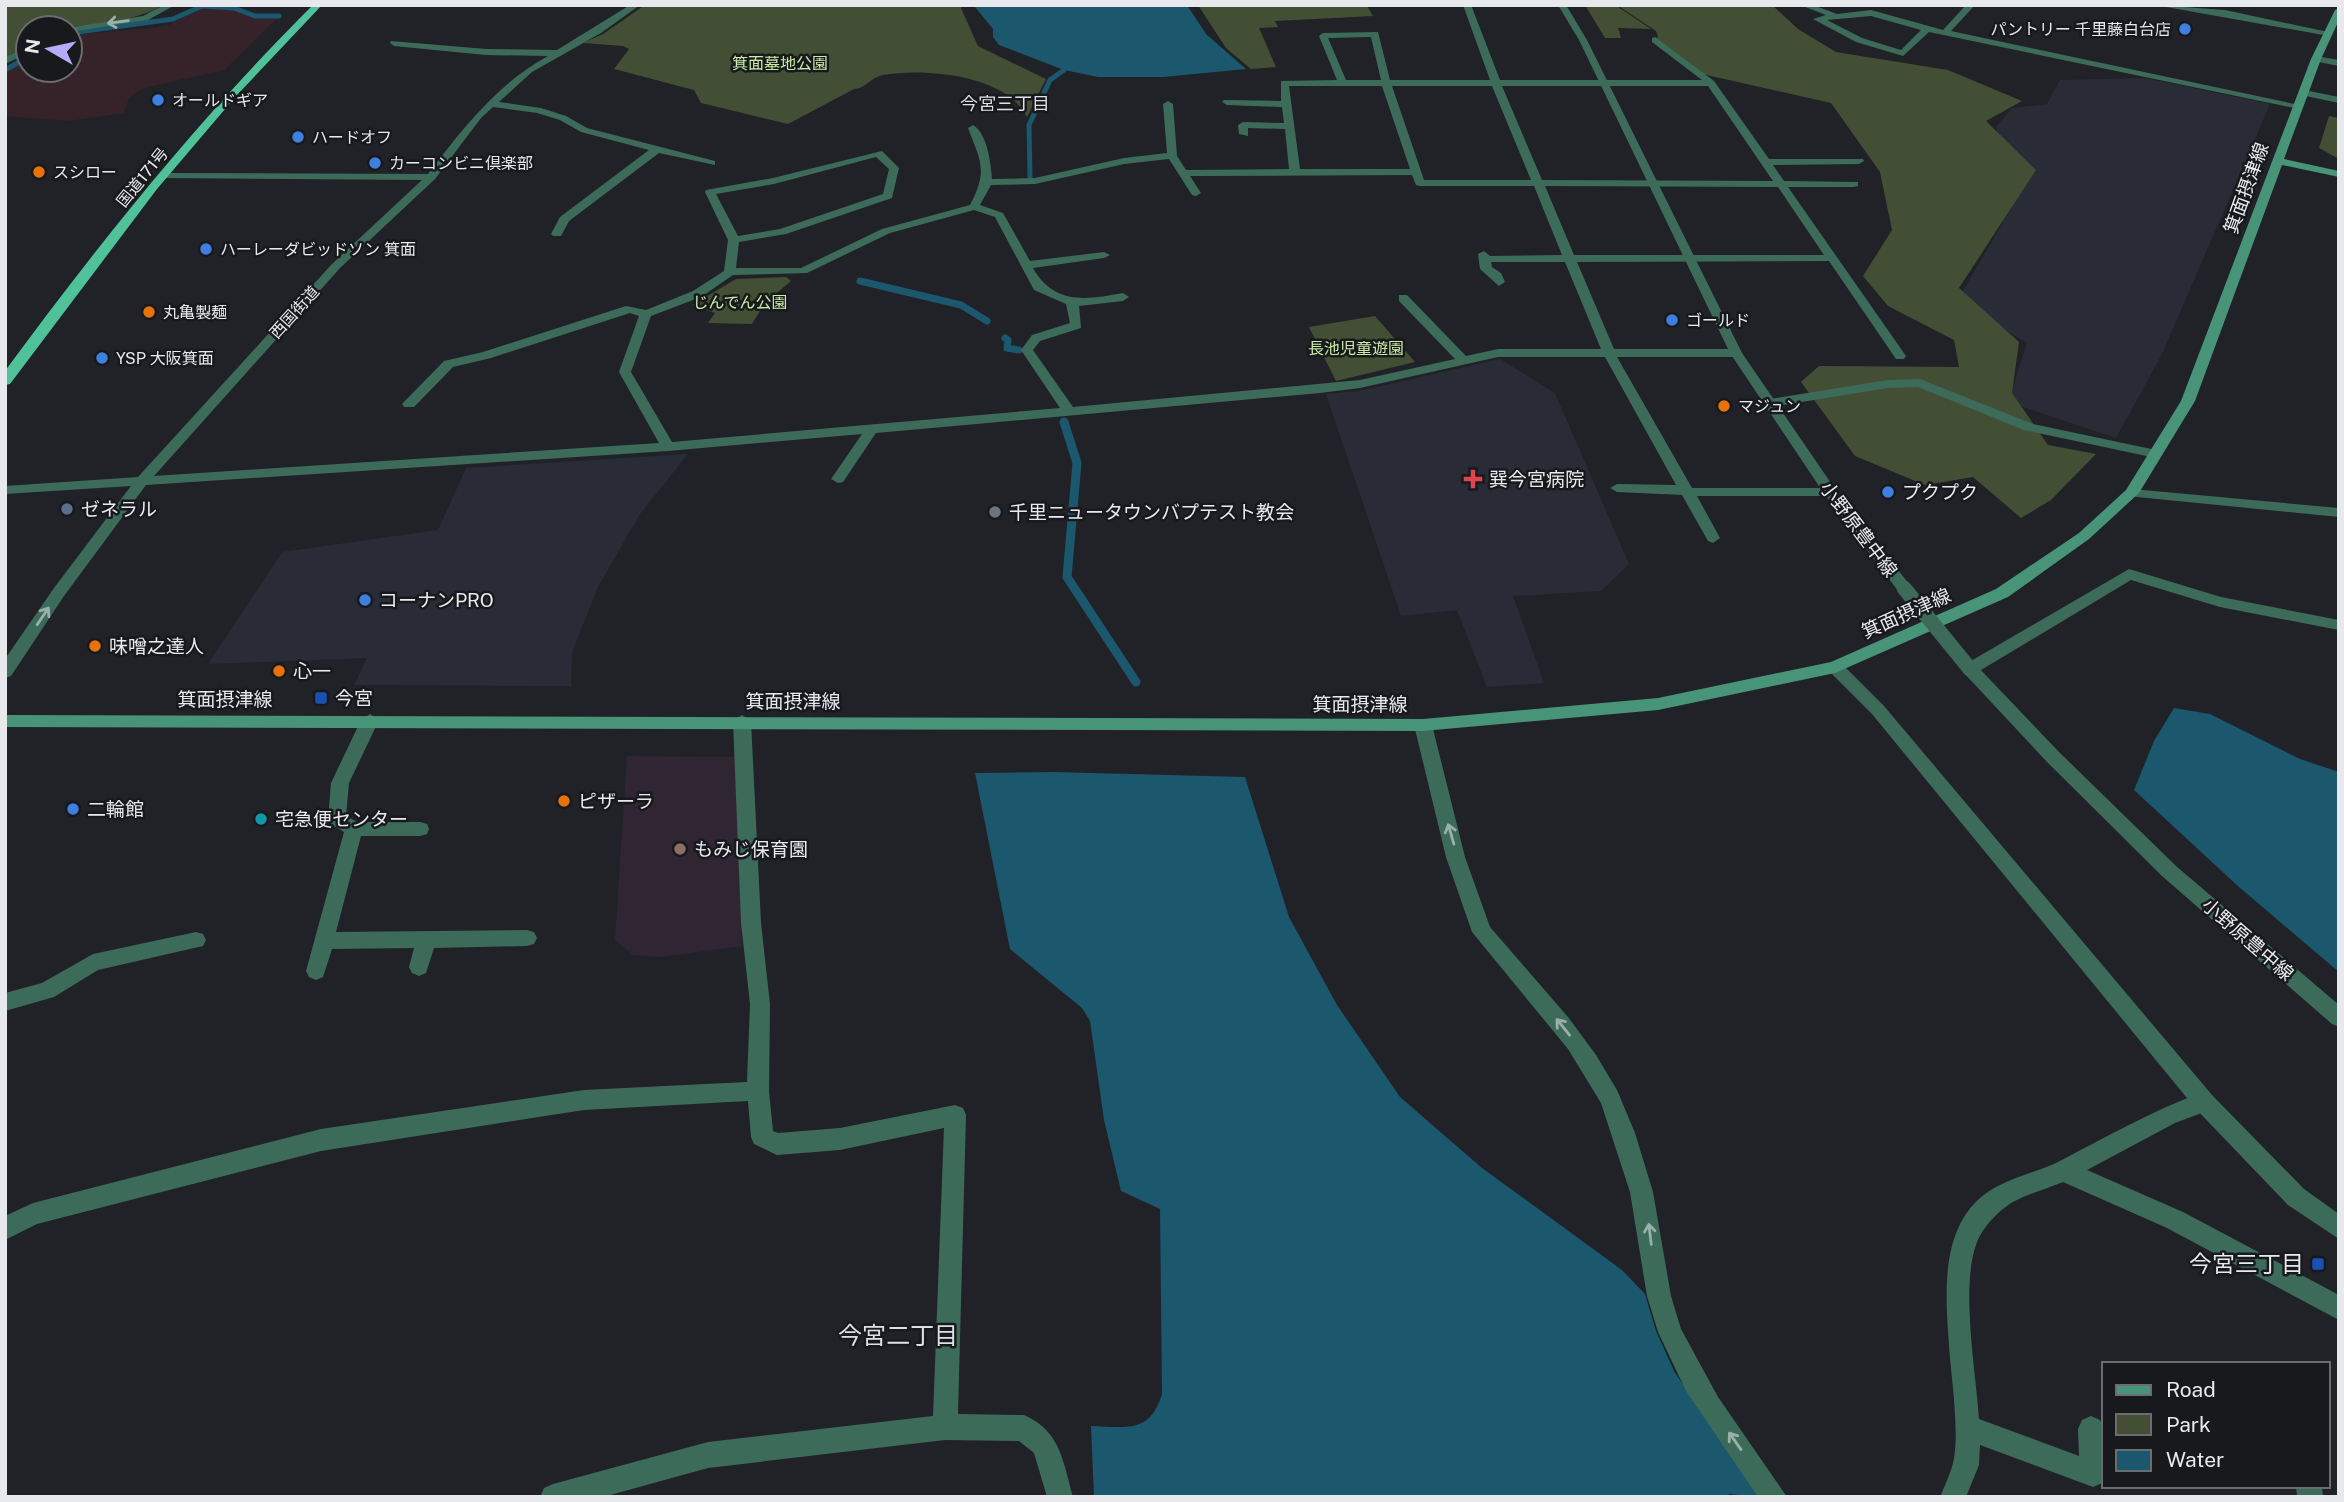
<svg xmlns="http://www.w3.org/2000/svg" width="2344" height="1502" viewBox="0 0 2344 1502" font-family="'Public Sans','Noto Sans JP',sans-serif">
	<rect width="100%" height="100%" fill="#212227"/>
	<g fill="#292c36">
		<polygon points="2145,78 2270,104 2162,354 2116,438 2008,402 2027,343 1957,301 2033,171 2003,153 1996,127 2012,108 2047,104 2060,80"/>
		<polygon points="1500,359 1555,393 1629,564 1601,591 1513,596 1544,683 1487,687 1457,610 1401,616 1326,394 1359,391"/>
		<polygon points="688,454 640,514 598,587 572,652 571,686 354,685 367,658 208,664 282,552 438,530 466,468"/>
	</g>
	<polygon fill="#36232a" points="202,8 240,10 254,17 279,17 224,70 143,88 129,98 124,113 68,121 5,116 5,71 28,58 28,70 70,70 70,35 152,28 169,25"/>
	<polygon fill="#302533" points="627,756 735,757 742,946 660,957 633,955 615,940"/>
	<g fill="#424f34">
		<path d="M5 5H163C131 25 65 28 28 28V45L5 57Z"/>
		<path d="M645 5H963L961 8 978 46 1046 79 1027 117C1006 74 923 68 883 75 871 77 865 89 854 89L788 124 701 103 694 90 614 69 629 49 623 46 583 43 603 34Z"/>
		<polygon points="1198,5 1460,5 1460,6 1367,6 1373,16 1275,21 1278,27 1259,28 1276,67 1251,69 1226,48"/>
		<polygon points="1585,5 1615,5 1651,29 1618,28 1621,38 1605,38"/>
		<polygon points="1617,5 1772,5 1798,29 1836,52 1948,70 2022,101 1986,121 2036,170 1959,288 2019,342 2012,393 2048,445 2096,454 2051,500 2021,518 1973,477 1925,485 1855,456 1801,382 1819,366 1959,367 1954,340 1888,306 1863,276 1892,230 1880,172 1831,103 1702,74 1655,40 1658,36 1656,31"/>
		<polygon points="2329,116 2339,118 2339,159 2319,148"/>
		<polygon points="786,277 791,281 765,303 752,324 708,323 715,313 692,305 736,279"/>
		<polygon points="1375,316 1415,362 1336,381 1309,327"/>
	</g>
	<g fill="#1b576d">
		<polygon points="980,5 1187,5 1206,34 1246,69 1163,77 1098,77 1064,70 999,45 993,37 993,29 975,7"/>
		<polygon points="2174,708 2210,714 2300,759 2339,772 2339,972 2239,887 2134,790 2154,741"/>
		<path d="M1053 772 1245 777 1289 917 1337 1005 1400 1097 1482 1168 1622 1270 1645 1294 1656 1331 1674 1371 1759 1497 1729 1494 1728 1497H1094L1091 1426C1126 1427 1150 1434 1162 1394L1160 1209 1121 1191 1104 1120 1090 1021 1082 1008 1010 949 975 773Z"/>
	</g>
	<g fill="none" stroke-linecap="round" stroke-linejoin="round">
		<g stroke="#1b576d" stroke-width="5">
			<polyline points="70,33 173,19 202,6 234,8 255,16 279,16"/>
			<polyline points="5,70 28,57"/>
			<polyline points="1030,177 1029,125 1050,80 1064,70"/>
		</g>
		<g stroke="#1b576d" stroke-width="7">
			<polyline points="860,281 961,305 987,321"/>
			<polyline points="1005,338 1008,340 1007,348 1019,350"/>
		</g>
		<polyline stroke="#1b576d" stroke-width="9" points="1064,422 1077,463 1067,577 1136,682"/>
		<g fill="#3d6b59" fill-rule="evenodd">
			<polygon points="164,5 175,5 148,20 70,32 70,28 66,28 143,16"/>
			<path d="M630 5H640L601 33 532 72 499 102 541 108 566 116 587 128 715 161V165L659 153 569 221 561 236H553L551 234 560 217 649 150 581 132 560 120 537 113 493 107 481 118 435 179 340 268 154 476 659 443 619 372 639 316 630 313 491 358 453 367 414 407H404L402 404 444 361 483 352 626 306 646 310 693 291 724 271 728 240 705 192 706 190 773 178 882 151 899 168 892 198 786 234 739 242 736 268H801L882 229 970 205C988 171 981 162 968 128L973 125C987 133 991 163 992 179L1035 178 1124 158 1167 153 1163 104 1168 101 1173 104 1177 156 1186 170 1289 169 1285 129 1248 128V136L1239 134 1238 125 1243 122 1284 123 1282 107 1227 105 1222 102 1224 100 1281 101V81L1337 80 1319 36 1323 33 1378 32 1390 80H1490L1463 5H1471L1500 80H1702L1652 42V38L1655 37 1714 81 1769 159H1863L1864 161 1859 164 1773 165 1784 181 1858 182V186L1854 187H1788L1906 356 1904 359H1896L1829 261 1577 262 1614 349H1736L1742 353 1736 357H1617L1692 488H1830L1837 492 1830 496H1697L1720 538 1713 543 1708 541 1682 495 1617 492 1610 488 1617 484 1676 485 1605 357H1498L1360 388 1320 393 876 433 843 482 838 483 831 479 862 434 668 451 146 485 64 596 11 676 5 678V659L54 588 131 486 5 494V486L138 477 332 264 422 180 163 178 159 177V173L428 174C463 128 497 84 548 56L486 55 394 46 390 43 391 41 486 49 557 50ZM1371 37 1381 80H1346L1328 38ZM1289 86H1382L1410 169H1300ZM1392 86H1492L1531 180H1424ZM1502 86H1708L1773 181 1542 180ZM876 157 889 169 883 194 780 229 738 236 716 194 774 184ZM1169 159 1192 195 1196 196 1201 193 1190 176 1412 175 1416 185 1420 186H1534L1562 255 1490 256 1484 251 1478 254 1480 269 1499 286 1505 282 1501 273 1492 267 1491 262H1565L1601 349H1498L1466 356 1407 295H1399V301L1455 359 1360 380 1073 407 1033 350 1040 341 1081 328 1079 306 1123 301 1129 297 1123 293C1086 300 1054 305 1033 268L1104 258 1110 255 1104 252 1030 261 1003 213 980 205 991 185 1035 184 1124 164ZM1545 186 1778 187 1824 255H1574ZM974 210 995 217 1034 290 1066 304 1070 323 1032 335 1021 350 1060 408 672 442 631 372 651 316 701 297 733 275 807 273 890 233Z"/>
			<path d="M1800 5H1813L1837 14 1871 10 1943 30 1966 5H1975L1951 31 2304 106 2299 109 1929 32 1903 56 1856 42 1813 19 1826 15ZM1871 16 1921 30 1901 50 1862 38 1827 20Z"/>
			<polygon points="2155,5 2225,10 2333,33 2329,36"/>
			<polygon points="28,46 28,53 5,64 5,57"/>
			<polygon points="2316,56 2339,60 2339,66 2313,61 2311,59"/>
			<polygon points="2304,90 2339,97 2339,103 2301,95 2301,91"/>
			<polygon points="1920,379 2033,424 2156,450 2163,454 2156,458 2024,430 1918,387 1888,388 1770,407 1763,403 1770,399 1888,380"/>
			<polygon points="2132,489 2339,508 2339,517 2127,496 2125,493"/>
			<polygon points="2129,569 2221,597 2339,620 2339,630 2220,607 2131,580 1976,673 1964,673 1962,669 1964,665"/>
			<polygon points="370,714 379,720 349,783 346,816 357,822 420,822 427,824 429,829 427,834 420,836 361,836 336,932 527,930 534,932 537,938 534,944 527,946 434,948 426,973 419,976 412,973 409,967 414,948 332,949 323,977 316,980 309,977 306,971 344,832 331,824 328,819 331,783 361,720"/>
			<path d="M742 715 751 721 761 923 770 1004 769 1091 773 1131 778 1133 840 1128 955 1105 963 1108 966 1115 958 1414 1024 1415C1061 1431 1063 1462 1073 1497H1047L1034 1453 1019 1441 945 1440 708 1468 603 1497H540L544 1488 553 1484 708 1442 933 1416 944 1128 840 1150 777 1155 754 1144 751 1137 748 1101 584 1110 321 1151 37 1224 5 1240V1216L33 1203 321 1129 584 1090 747 1082 750 1004 741 923 733 721Z"/>
			<polygon points="1423,719 1432,725 1465,857 1490,927 1568,1017 1596,1055 1617,1090 1635,1133 1653,1192 1671,1296 1681,1329 1718,1397 1787,1497 1758,1497 1686,1391 1658,1332 1647,1296 1630,1192 1601,1103 1568,1049 1472,932 1446,857 1414,725"/>
			<polygon points="196,932 203,934 206,940 203,946 98,970 54,997 5,1011 5,993 42,983 93,954"/>
			<path d="M2204 1092 2212 1095 2215 1102 2212 1109 2175 1123 2087 1170 2183 1212 2339 1295V1320L2167 1228 2063 1182C2046 1189 2028 1194 2013 1202 1999 1210 1983 1227 1977 1242 1960 1285 1976 1371 1979 1419L2079 1456 2078 1429 2082 1420 2091 1416 2100 1420 2104 1429V1479L2102 1483 2093 1487 1980 1445 1979 1465 1966 1497H1940C1944 1487 1949 1477 1952 1467 1961 1438 1951 1377 1949 1345 1945 1290 1939 1218 1996 1187 2016 1176 2040 1171 2060 1161 2108 1136 2153 1110 2204 1092Z"/>
			<polygon points="2296,1486 2322,1486 2323,1497 2297,1497"/>
		</g>
		<g fill="#3d6b59" fill-rule="evenodd">
			<polygon points="1558,5 1566,5 1587,40 1742,353 1835,489 1909,584 1912,588 1909,592 1899,592 1825,495 1730,353 1579,40"/>
			<polygon points="1835,661 1841,663 1884,706 2212,1095 2304,1189 2339,1214 2339,1239 2288,1205 2196,1109 1872,714 1829,671 1827,667"/>
			<polygon points="1970,663 1976,665 2059,752 2176,866 2339,1005 2339,1027 2332,1024 2162,876 2047,762 1964,673 1962,669"/>
		</g>
		<polygon fill="#489478" fill-rule="evenodd" points="2339,8 2339,20 2321,59 2284,159 2339,171 2339,177 2282,165 2195,401 2139,493 2089,539 2008,597 1835,673 1658,710 1423,731 5,727 5,715 1423,719 1658,698 1831,662 1996,589 2079,533 2126,490 2181,401 2311,59 2335,10"/>
		<path fill="#50c29a" fill-rule="evenodd" d="M313 5H322L237 95 157 189 10 384 5 385V371C100 242 199 118 313 5Z"/>
		<polyline stroke="#3d6b59" stroke-width="15" points="1904,588 1970,669"/>
	</g>
	<defs><path id="oneway-shaft" d="M-6 0H5M1.5-3L5.5 0L1.5 3" fill="none" stroke-width="1.6" stroke-linecap="round" stroke-linejoin="round" transform="scale(1.75)"/></defs>
	<g stroke="#9ab0aa">
		<use href="#oneway-shaft" transform="translate(118 22) rotate(173)"/>
		<use href="#oneway-shaft" transform="translate(43 616) rotate(-56)"/>
		<use href="#oneway-shaft" transform="translate(1451 834) rotate(-106)"/>
		<use href="#oneway-shaft" transform="translate(1563 1027) rotate(-129)"/>
		<use href="#oneway-shaft" transform="translate(1650 1234) rotate(-97)"/>
		<use href="#oneway-shaft" transform="translate(1735 1441) rotate(-125)"/>
	</g>
	<g fill="#3f7fe0" stroke="#17191d" stroke-width="2.5">
		<circle cx="2185" cy="29" r="7"/>
		<circle cx="158" cy="100" r="7"/>
		<circle cx="298" cy="137" r="7"/>
		<circle cx="375" cy="163" r="7"/>
		<circle cx="206" cy="249" r="7"/>
		<circle cx="1672" cy="320" r="7"/>
		<circle cx="102" cy="358" r="7"/>
		<circle cx="1888" cy="492" r="7"/>
		<circle cx="365" cy="600" r="7"/>
		<circle cx="73" cy="809" r="7"/>
	</g>
	<g fill="#e8710a" stroke="#17191d" stroke-width="2.5">
		<circle cx="39" cy="172" r="7"/>
		<circle cx="149" cy="312" r="7"/>
		<circle cx="1724" cy="406" r="7"/>
		<circle cx="95" cy="646" r="7"/>
		<circle cx="279" cy="671" r="7"/>
		<circle cx="564" cy="801" r="7"/>
	</g>
	<path fill="#e0444e" stroke="#17191d" stroke-width="2.5" d="M1469.5 468.5h7v7h7v7h-7v7h-7v-7h-7v-7h7z"/>
	<circle fill="#5c6f8a" stroke="#17191d" stroke-width="2.5" cx="67" cy="509" r="7"/>
	<circle fill="#6b7280" stroke="#17191d" stroke-width="2.5" cx="995" cy="512" r="7"/>
	<g fill="#1a4fb4" stroke="#17191d" stroke-width="2.5">
		<rect x="314" y="691" width="14" height="14" rx="3.5"/>
		<rect x="2311" y="1257" width="14" height="14" rx="3.5"/>
	</g>
	<circle fill="#0f9aa8" stroke="#17191d" stroke-width="2.5" cx="261" cy="819" r="7"/>
	<circle fill="#8d6e63" stroke="#17191d" stroke-width="2.5" cx="680" cy="849" r="7"/>
	<g text-anchor="middle" stroke-width="5" stroke-linejoin="round" paint-order="stroke">
		<g font-size="16" fill="#e7e9ec" stroke="#17191d" text-anchor="start">
			<text x="2171" y="35" text-anchor="end">パントリー 千里藤白台店</text>
			<text x="172" y="106">オールドギア</text>
			<text x="312" y="143">ハードオフ</text>
			<text x="389" y="169">カーコンビニ倶楽部</text>
			<text x="53" y="178">スシロー</text>
			<text x="220" y="255">ハーレーダビッドソン 箕面</text>
			<text x="163" y="318">丸亀製麺</text>
			<text x="1686" y="326">ゴールド</text>
			<text x="116" y="364">YSP 大阪箕面</text>
			<text x="1738" y="412">マジュン</text>
		</g>
		<g font-size="16" fill="#c9eca6" stroke="#17191d">
			<text x="780" y="69">箕面墓地公園</text>
			<text x="740" y="308">じんでん公園</text>
			<text x="1356" y="354">長池児童遊園</text>
		</g>
		<g font-size="16" fill="#e7e9ec" stroke="#17191d">
			<text transform="translate(142 177) rotate(-51)" y="6">国道171号</text>
			<text transform="translate(294 312) rotate(-48)" y="6">西国街道</text>
		</g>
		<g font-size="18" fill="#dddfe6" stroke="#17191d">
			<text x="1005" y="110">今宮三丁目</text>
		</g>
		<g font-size="19" fill="#e7e9ec" stroke="#17191d">
			<text transform="translate(2246 188) rotate(-70)" y="7">箕面摂津線</text>
			<text transform="translate(1859 529) rotate(53)" y="7">小野原豊中線</text>
			<text transform="translate(1906 613) rotate(-24)" y="7">箕面摂津線</text>
			<text x="225" y="706">箕面摂津線</text>
			<text x="793" y="708">箕面摂津線</text>
			<text x="1360" y="711">箕面摂津線</text>
			<text transform="translate(2248 939) rotate(41)" y="7">小野原豊中線</text>
		</g>
		<g font-size="19" fill="#e7e9ec" stroke="#17191d" text-anchor="start">
			<text x="1489" y="486">巽今宮病院</text>
			<text x="1902" y="499">プクプク</text>
			<text x="81" y="516">ゼネラル</text>
			<text x="1009" y="519">千里ニュータウンバプテスト教会</text>
			<text x="379" y="607">コーナンPRO</text>
			<text x="109" y="653">味噌之達人</text>
			<text x="293" y="678">心一</text>
			<text x="335" y="705">今宮</text>
			<text x="578" y="808">ピザーラ</text>
			<text x="87" y="816">二輪館</text>
			<text x="275" y="826">宅急便センター</text>
			<text x="694" y="856">もみじ保育園</text>
		</g>
		<g font-size="23" fill="#e7e9ec" stroke="#17191d" text-anchor="end">
			<text x="2304" y="1272">今宮三丁目</text>
		</g>
		<g font-size="24" fill="#dddfe6" stroke="#17191d">
			<text x="898" y="1344">今宮二丁目</text>
		</g>
	</g>
	<rect width="2344" height="1502" fill="none" stroke="#e7e9ec" stroke-width="14"/>
	<rect x="2102" y="1362" width="228" height="126" fill="#17191d" stroke="#6a6c70" stroke-width="2"/>
	<rect x="2116" y="1385" width="35" height="10" fill="#489478" stroke="#6a6c70" stroke-width="2"/>
	<text x="2166" y="1397" font-size="21" fill="#e7e9ec">Road</text>
	<rect x="2116" y="1414" width="35" height="21" fill="#424f34" stroke="#6a6c70" stroke-width="2"/>
	<text x="2166" y="1432" font-size="21" fill="#e7e9ec">Park</text>
	<rect x="2116" y="1450" width="35" height="21" fill="#1b576d" stroke="#6a6c70" stroke-width="2"/>
	<text x="2166" y="1467" font-size="21" fill="#e7e9ec">Water</text>
	<g transform="translate(49 49) rotate(279)"><circle r="33" fill="#17191d" stroke="#6a6c70" stroke-width="2"/>
	<path d="M0-5L12 26L0 18L-12 26Z" fill="#b4acf9"/>
	<text y="-10" font-size="19" font-weight="bold" text-anchor="middle" fill="#e7e9ec">N</text>
	</g>
</svg>
